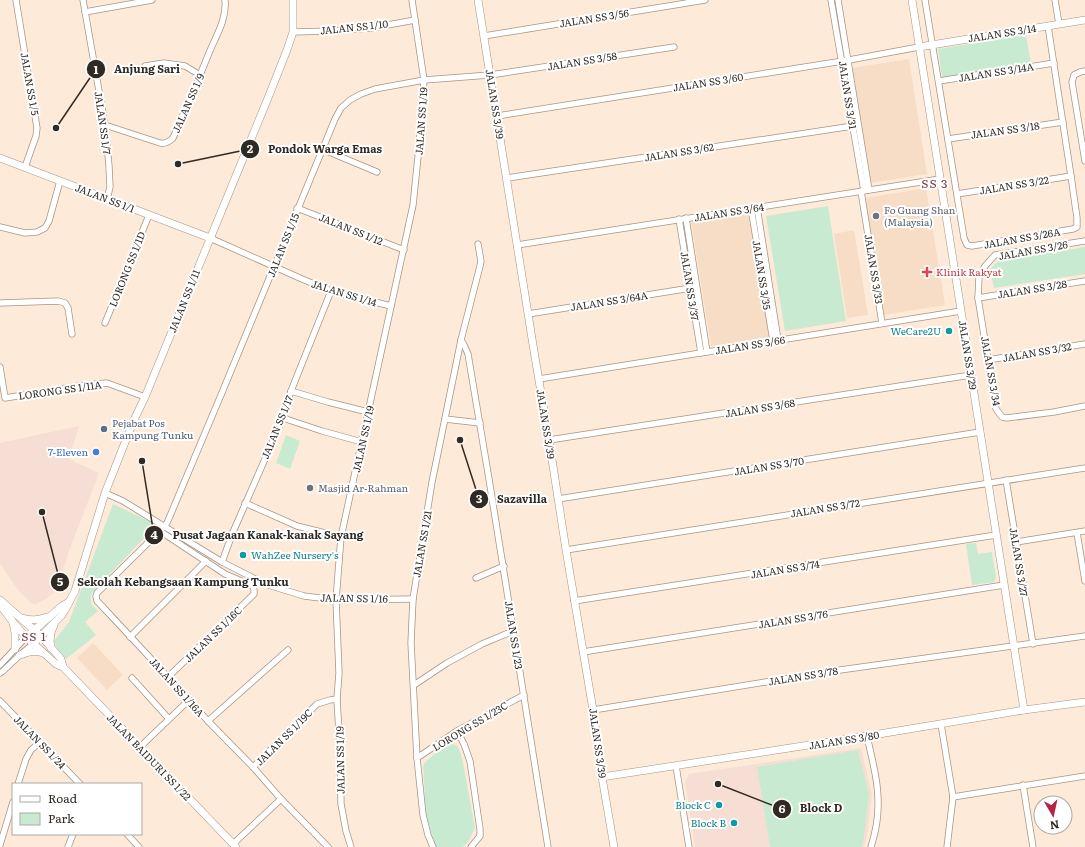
<svg xmlns="http://www.w3.org/2000/svg" width="1085" height="847" viewBox="0 0 1085 847" font-family="Literata,serif">
	<rect width="100%" height="100%" fill="#feead8"/>
	<g fill="#f7ddc6">
		<polygon points="909,59 927,174 870,183 852,68"/>
		<polygon points="926,188 945,305 884,315 865,198"/>
		<polygon points="750,212 770,337 711,346 691,221"/>
		<polygon points="854,230 868,315 847,318 834,234"/>
		<polygon points="93,643 123,675 107,690 77,658"/>
	</g>
	<g fill="#f7ded5">
		<polygon points="79,426 69,459 99,473 69,551 57,590 46,599 34,605 19,591 0,564 0,443"/>
		<polygon points="861,748 872,794 867,836 864,847 695,847 685,782 689,774"/>
	</g>
	<g fill="#c8ead1">
		<polygon points="1026,35 1031,64 942,78 938,49"/>
		<polygon points="828,206 846,321 785,331 766,216"/>
		<polygon points="1085,247 1085,274 994,288 990,269 998,261"/>
		<polygon points="286,435 300,441 290,469 276,463"/>
		<polygon points="113,504 151,522 151,531 91,594 91,604 98,611 85,622 96,635 66,659 57,648 54,641 69,622"/>
		<polygon points="976,543 978,554 992,552 996,577 994,582 972,585 966,544"/>
		<path d="M453 744 458 747 462 758 475 828 468 842 463 847H436L426 816 423 765C431 756 441 747 453 744Z"/>
		<polygon points="858,750 869,794 864,836 862,847 770,847 757,767"/>
	</g>
	<g fill="none" stroke-linecap="round" stroke-linejoin="round">
		<defs>
			<g id="street">
				<polyline points="16,0 37,128 36,136 25,167"/>
				<polyline points="83,0 105,125 109,166 110,187 107,199"/>
				<polyline points="831,0 864,191"/>
				<polyline points="838,0 869,190"/>
				<polyline points="925,0 964,238 967,245 972,246 1073,229 1077,227 1077,218 1071,176 1048,26"/>
				<polyline points="1055,0 1059,24"/>
				<polyline points="85,12 152,0"/>
				<polyline points="293,32 331,31 371,28 415,20"/>
				<polyline points="484,36 705,0"/>
				<polyline points="145,66 164,63 185,66 200,75"/>
				<polyline points="1085,71 1080,72 1074,75 1072,82 1085,161"/>
				<polyline points="939,81 1054,63"/>
				<polyline points="497,116 849,60 919,47"/>
				<path d="M105 125 160 143C165 144 169 142 173 138 185 110 198 81 209 53 216 36 227 19 225 0"/>
				<polyline points="948,139 1063,122"/>
				<polyline points="322,149 377,172"/>
				<polyline points="507,178 853,126"/>
				<polyline points="861,191 882,323"/>
				<polyline points="957,194 1071,176"/>
				<polyline points="757,207 778,340"/>
				<polyline points="297,208 404,250"/>
				<polyline points="751,208 773,341"/>
				<polyline points="686,218 707,352"/>
				<polyline points="679,219 701,353"/>
				<polyline points="0,227 25,233 37,232 45,228 49,221 60,181"/>
				<polyline points="210,238 302,279 331,291 391,306"/>
				<polyline points="1085,241 995,255 985,266 979,277 978,298 996,409 1002,417 1007,418 1054,412 1085,406"/>
				<polyline points="517,245 940,179"/>
				<polyline points="978,298 1085,281"/>
				<polyline points="0,303 58,301 65,303 68,308 72,334"/>
				<polyline points="528,314 691,288"/>
				<polyline points="105,323 149,215"/>
				<path d="M461 340 464 345 468 354C496 518 522 682 548 847"/>
				<polyline points="988,360 1085,344"/>
				<polyline points="0,367 5,398 85,385 107,383 145,397"/>
				<polyline points="539,379 961,311"/>
				<polyline points="291,391 328,402 368,412"/>
				<polyline points="283,418 322,431 362,442"/>
				<polyline points="445,419 480,423"/>
				<polyline points="549,440 971,375"/>
				<polyline points="1006,480 1033,644"/>
				<polyline points="105,493 123,501 222,562 265,584 304,596 336,600 413,599"/>
				<polyline points="558,499 980,432"/>
				<polyline points="245,503 297,526 341,537"/>
				<polyline points="160,531 225,574 253,586 254,590 254,594 250,598 168,677"/>
				<polyline points="1077,533 1085,581"/>
				<polyline points="1016,542 1085,531"/>
				<polyline points="566,550 1085,468"/>
				<polyline points="222,562 233,532 283,418 291,391 331,291"/>
				<polyline points="476,578 504,566"/>
				<polyline points="574,601 996,535"/>
				<polyline points="130,637 206,561"/>
				<polyline points="583,652 1004,585"/>
				<polyline points="0,665 26,637"/>
				<polyline points="0,673 3,671 20,655 33,644"/>
				<polyline points="132,678 169,719"/>
				<polyline points="414,685 447,663 482,644 513,631"/>
				<polyline points="0,701 80,784"/>
				<polyline points="593,710 840,670 1085,636"/>
				<polyline points="208,721 288,650"/>
				<polyline points="941,724 953,797 947,847"/>
				<polyline points="457,731 464,744 470,761 480,829 480,836 471,847"/>
				<path d="M867 736C872 759 879 784 878 807 878 821 875 834 871 847"/>
				<polyline points="140,747 189,700"/>
				<polyline points="417,758 457,731 524,695"/>
				<polyline points="676,766 689,847"/>
				<polyline points="253,767 317,704 330,700 337,699"/>
				<polyline points="18,784 26,759 31,750 40,742"/>
				<polyline points="1023,785 1033,847"/>
				<polyline points="953,797 1085,776"/>
				<polyline points="127,834 139,847"/>
				<polyline points="233,844 281,799"/>
				<polyline points="0,845 13,802"/>
				<polyline points="68,847 73,834"/>
				<polyline points="328,847 281,799 253,767 208,721 168,677 114,619 100,604 97,601 96,596 97,593 160,531 167,523 221,395 335,119 341,108 350,100 361,94 375,89 424,80 490,75 674,47"/>
				<polyline points="351,847 346,831 341,804 340,750 337,699 339,673 336,600 341,537 413,205 418,157 424,80 412,0"/>
				<polyline points="433,847 428,835 423,815 417,758 411,643 413,599 432,482 461,340 480,266 481,261 478,244"/>
			</g>
			<g id="secondary">
				<polyline points="478,0 533,345 549,440 566,550 593,710 602,777 614,847"/>
				<polyline points="912,0 1024,710"/>
				<polyline points="919,47 1085,20"/>
				<polyline points="0,158 210,238"/>
				<polyline points="0,600 41,636 61,659 63,667 236,847"/>
				<polyline points="0,605 13,622 26,637 56,664 63,667"/>
				<path d="M22 618C32 621 38 620 47 617"/>
				<polyline points="13,623 15,633 15,649"/>
				<polyline points="31,633 62,606 69,602"/>
				<polyline points="33,644 61,616 65,610 75,591 105,493 133,422 145,397 268,98 287,50 293,32 293,0"/>
				<path d="M51 648C49 639 50 633 54 625"/>
				<path d="M20 655C28 652 34 650 43 653"/>
				<polyline points="602,777 867,736 1024,710 1085,702"/>
			</g>
		</defs>
		<use href="#street" stroke="#a79484" stroke-width="7"/>
		<use href="#secondary" stroke="#a79484" stroke-width="8"/>
		<use href="#street" stroke="#fff" stroke-width="5.5"/>
		<use href="#secondary" stroke="#fff" stroke-width="7"/>
	</g>
	<g fill="#6b7280" stroke="#fff" stroke-width="1.5">
		<circle cx="876" cy="216" r="4"/>
		<circle cx="310" cy="488" r="4"/>
	</g>
	<path fill="#e0444e" stroke="#fff" stroke-width="1.5" d="M925 266h4v4h4v4h-4v4h-4v-4h-4v-4h4z"/>
	<g fill="#0f9aa8" stroke="#fff" stroke-width="1.5">
		<circle cx="949" cy="331" r="4"/>
		<circle cx="243" cy="555" r="4"/>
		<circle cx="719" cy="805" r="4"/>
		<circle cx="734" cy="823" r="4"/>
	</g>
	<circle fill="#5c6f8a" stroke="#fff" stroke-width="1.5" cx="104" cy="429" r="4"/>
	<circle fill="#3f7fe0" stroke="#fff" stroke-width="1.5" cx="96" cy="452" r="4"/>
	<g text-anchor="middle" stroke-width="4" stroke-linejoin="round" paint-order="stroke">
		<g font-size="10" fill="#312a23" stroke="#fff">
			<text transform="translate(594 18) rotate(-9)" y="4">JALAN SS 3/56</text>
			<text transform="translate(354 27) rotate(-6)" y="4">JALAN SS 1/10</text>
			<text transform="translate(1002 33) rotate(-9)" y="4">JALAN SS 3/14</text>
			<text transform="translate(582 61) rotate(-9)" y="4">JALAN SS 3/58</text>
			<text transform="translate(996 72) rotate(-9)" y="4">JALAN SS 3/14A</text>
			<text transform="translate(708 82) rotate(-9)" y="4">JALAN SS 3/60</text>
			<text transform="translate(30 84) rotate(80)" y="4">JALAN SS 1/5</text>
			<text transform="translate(848 95) rotate(81)" y="4">JALAN SS 3/31</text>
			<text transform="translate(188 103) rotate(-66)" y="4">JALAN SS 1/9</text>
			<text transform="translate(495 104) rotate(81)" y="4">JALAN SS 3/39</text>
			<text transform="translate(421 121) rotate(-86)" y="4">JALAN SS 1/19</text>
			<text transform="translate(103 123) rotate(82)" y="4">JALAN SS 1/7</text>
			<text transform="translate(1005 130) rotate(-8)" y="4">JALAN SS 3/18</text>
			<text transform="translate(679 152) rotate(-9)" y="4">JALAN SS 3/62</text>
			<text transform="translate(1014 185) rotate(-9)" y="4">JALAN SS 3/22</text>
			<text transform="translate(105 198) rotate(21)" y="4">JALAN SS 1/1</text>
			<text transform="translate(729 212) rotate(-9)" y="4">JALAN SS 3/64</text>
			<text transform="translate(351 229) rotate(22)" y="4">JALAN SS 1/12</text>
			<text transform="translate(1022 238) rotate(-10)" y="4">JALAN SS 3/26A</text>
			<text transform="translate(283 245) rotate(-68)" y="4">JALAN SS 1/15</text>
			<text transform="translate(1033 250) rotate(-10)" y="4">JALAN SS 3/26</text>
			<text transform="translate(127 269) rotate(-68)" y="4">LORONG SS 1/1D</text>
			<text transform="translate(874 269) rotate(81)" y="4">JALAN SS 3/33</text>
			<text transform="translate(762 275) rotate(81)" y="4">JALAN SS 3/35</text>
			<text transform="translate(690 286) rotate(81)" y="4">JALAN SS 3/37</text>
			<text transform="translate(1032 289) rotate(-9)" y="4">JALAN SS 3/28</text>
			<text transform="translate(344 293) rotate(17)" y="4">JALAN SS 1/14</text>
			<text transform="translate(184 301) rotate(-68)" y="4">JALAN SS 1/11</text>
			<text transform="translate(609 301) rotate(-9)" y="4">JALAN SS 3/64A</text>
			<text transform="translate(750 345) rotate(-9)" y="4">JALAN SS 3/66</text>
			<text transform="translate(1037 352) rotate(-10)" y="4">JALAN SS 3/32</text>
			<text transform="translate(968 355) rotate(81)" y="4">JALAN SS 3/29</text>
			<text transform="translate(991 371) rotate(80)" y="4">JALAN SS 3/34</text>
			<text transform="translate(60 390) rotate(-8)" y="4">LORONG SS 1/11A</text>
			<text transform="translate(760 408) rotate(-9)" y="4">JALAN SS 3/68</text>
			<text transform="translate(546 424) rotate(81)" y="4">JALAN SS 3/39</text>
			<text transform="translate(277 427) rotate(-68)" y="4">JALAN SS 1/17</text>
			<text transform="translate(363 439) rotate(-78)" y="4">JALAN SS 1/19</text>
			<text transform="translate(769 466) rotate(-9)" y="4">JALAN SS 3/70</text>
			<text transform="translate(825 508) rotate(-9)" y="4">JALAN SS 3/72</text>
			<text transform="translate(422 544) rotate(-80)" y="4">JALAN SS 1/21</text>
			<text transform="translate(1019 562) rotate(81)" y="4">JALAN SS 3/27</text>
			<text transform="translate(785 569) rotate(-9)" y="4">JALAN SS 3/74</text>
			<text transform="translate(354 598) rotate(1)" y="4">JALAN SS 1/16</text>
			<text transform="translate(793 619) rotate(-9)" y="4">JALAN SS 3/76</text>
			<text transform="translate(213 634) rotate(-44)" y="4">JALAN SS 1/16C</text>
			<text transform="translate(514 635) rotate(81)" y="4">JALAN SS 1/23</text>
			<text transform="translate(803 676) rotate(-9)" y="4">JALAN SS 3/78</text>
			<text transform="translate(177 687) rotate(48)" y="4">JALAN SS 1/16A</text>
			<text transform="translate(470 726) rotate(-31)" y="4">LORONG SS 1/23C</text>
			<text transform="translate(284 737) rotate(-45)" y="4">JALAN SS 1/19C</text>
			<text transform="translate(844 740) rotate(-9)" y="4">JALAN SS 3/80</text>
			<text transform="translate(40 742) rotate(46)" y="4">JALAN SS 1/24</text>
			<text transform="translate(598 743) rotate(82)" y="4">JALAN SS 3/39</text>
			<text transform="translate(149 757) rotate(46)" y="4">JALAN BAIDURI SS 1/22</text>
			<text transform="translate(340 760) rotate(-91)" y="4">JALAN SS 1/19</text>
		</g>
		<g font-size="10" fill="#5b616d" stroke="#fff" text-anchor="start">
			<text x="884" y="214">Fo Guang Shan<tspan x="884" dy="12">(Malaysia)</tspan></text>
			<text x="318" y="492">Masjid Ar-Rahman</text>
		</g>
		<g font-size="10" fill="#be3a42" stroke="#fff" text-anchor="start">
			<text x="936" y="276">Klinik Rakyat</text>
		</g>
		<g font-size="10" fill="#0d838f" stroke="#fff" text-anchor="end">
			<text x="941" y="335">WeCare2U</text>
			<text x="251" y="559" text-anchor="start">WahZee Nursery's</text>
			<text x="711" y="809">Block C</text>
			<text x="726" y="827">Block B</text>
		</g>
		<g font-size="10" fill="#4e5e75" stroke="#fff" text-anchor="start">
			<text x="112" y="427">Pejabat Pos<tspan x="112" dy="12">Kampung Tunku</tspan></text>
		</g>
		<g font-size="10" fill="#366cbe" stroke="#fff" text-anchor="end">
			<text x="88" y="456">7-Eleven</text>
		</g>
		<g font-size="12" letter-spacing="1" fill="#7e3641" stroke="#fff">
			<text x="935" y="188">SS 3</text>
			<text x="34" y="641">SS 1</text>
		</g>
	</g>
	<path fill="none" stroke="#312a23" stroke-width="1.5" d="M56 128L96 69M178 164L250 149M460 440L479 499M142 461L154 535M42 512L60 582M718 784L782 809"/>
	<g fill="#312a23" stroke="#fff" stroke-width="1.5">
		<circle cx="56" cy="128" r="4"/>
		<circle cx="178" cy="164" r="4"/>
		<circle cx="460" cy="440" r="4"/>
		<circle cx="142" cy="461" r="4"/>
		<circle cx="42" cy="512" r="4"/>
		<circle cx="718" cy="784" r="4"/>
		<circle cx="96" cy="69" r="10"/>
		<circle cx="250" cy="149" r="10"/>
		<circle cx="479" cy="499" r="10"/>
		<circle cx="154" cy="535" r="10"/>
		<circle cx="60" cy="582" r="10"/>
		<circle cx="782" cy="809" r="10"/>
	</g>
	<g font-size="12" text-anchor="middle" font-weight="bold" fill="#fff">
		<text x="96" y="74">1</text>
		<text x="250" y="153">2</text>
		<text x="479" y="503">3</text>
		<text x="154" y="539">4</text>
		<text x="60" y="586">5</text>
		<text x="782" y="813">6</text>
	</g>
	<g font-size="11" text-anchor="middle" font-weight="bold" fill="#312a23" stroke="#fff" stroke-width="4" stroke-linejoin="round" paint-order="stroke">
		<text x="147" y="73">Anjung Sari</text>
		<text x="325" y="153">Pondok Warga Emas</text>
		<text x="522" y="503">Sazavilla</text>
		<text x="268" y="539">Pusat Jagaan Kanak-kanak Sayang</text>
		<text x="183" y="586">Sekolah Kebangsaan Kampung Tunku</text>
		<text x="821" y="812">Block D</text>
	</g>
	<rect x="12" y="783" width="130" height="52" fill="#ffffff" stroke="#adaaa7"/>
	<rect x="20" y="796" width="20" height="6" fill="#ffffff" stroke="#adaaa7"/>
	<text x="48" y="803" font-size="12" fill="#312a23">Road</text>
	<rect x="20" y="813" width="20" height="12" fill="#c8ead1" stroke="#adaaa7"/>
	<text x="48" y="823" font-size="12" fill="#312a23">Park</text>
	<g transform="translate(1053 815) rotate(171)"><circle r="19" fill="#ffffff" stroke="#adaaa7"/>
	<path d="M0-3L7 15L0 10L-7 15Z" fill="#b52348"/>
	<text y="-6" font-size="11" font-weight="bold" text-anchor="middle" fill="#312a23">N</text>
	</g>
</svg>
